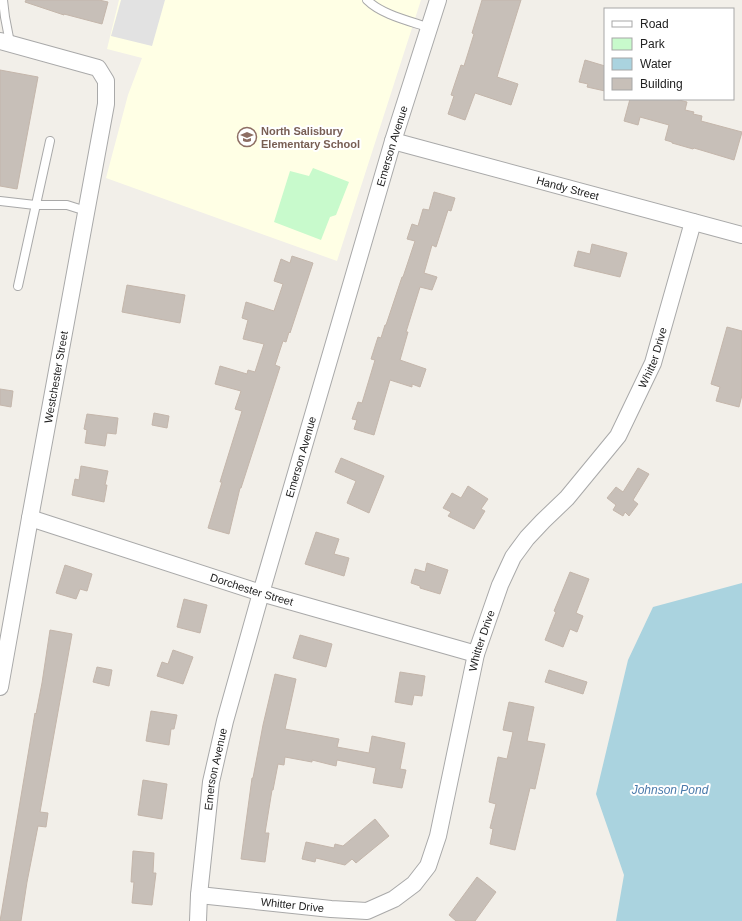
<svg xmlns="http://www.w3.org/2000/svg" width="742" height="921" viewBox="0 0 742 921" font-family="Helvetica,sans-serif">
	<rect width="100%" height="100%" fill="#f2efe9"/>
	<polygon fill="#ffffe5" points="119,0 421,0 337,261 106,178 128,95 142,58 107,49"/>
	<polygon fill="#c8facc" points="313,168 349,182 336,215 330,217 321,240 274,222 290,171 309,176"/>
	<polygon fill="#e2e2e2" points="121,0 165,0 152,46 111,36"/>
	<polygon fill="#aad3df" points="742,583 742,921 616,921 624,875 596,794 628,660 653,607"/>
	<g fill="#c7bfb8" stroke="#c4b6ab">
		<polygon points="26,0 99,0 108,2 102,24 64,14 64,15 25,2"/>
		<polygon points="482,0 521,0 497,77 518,84 511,105 475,93 465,120 448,114 454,96 451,95 461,65 464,66 474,34 472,33"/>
		<polygon points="585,60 605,66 605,91 587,87 588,84 579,82"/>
		<polygon points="0,70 38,77 17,189 0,186"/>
		<polygon points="630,99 675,99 687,102 685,110 694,112 693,114 702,116 701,121 742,132 734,160 694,148 693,149 672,143 672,142 665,140 669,125 640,117 638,125 624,121"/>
		<polygon points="434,192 455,198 451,211 448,210 436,247 432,245 424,273 437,277 432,290 420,287 406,332 408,332 400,360 426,369 420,387 412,384 412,387 390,380 374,435 354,429 357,420 352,419 358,402 362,403 375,360 371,359 378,337 381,338 385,325 386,325 402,277 403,277 415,241 407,239 412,224 418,226 423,209 429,210"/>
		<polygon points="592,244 627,253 620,277 574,266 578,251 590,254"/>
		<polygon points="292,256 313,263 290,333 289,332 286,342 283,341 275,365 280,367 241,488 240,488 229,534 208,528 222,482 220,482 242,411 235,409 241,391 215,384 220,366 247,374 248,370 255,372 264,344 243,339 248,320 242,318 246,302 274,311 283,284 274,281 281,259 290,263"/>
		<polygon points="127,285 185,295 180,323 122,312"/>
		<polygon points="727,327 742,331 742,395 739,407 716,401 720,387 711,384"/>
		<polygon points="0,389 13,391 11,407 0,405"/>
		<polygon points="154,413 169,416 167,428 152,425"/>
		<polygon points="87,414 118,418 116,434 107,433 105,446 85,443 87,430 84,429"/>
		<polygon points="341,458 384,476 369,513 347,503 356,481 335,472"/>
		<polygon points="81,466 108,471 105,485 107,485 104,502 72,495 75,479 79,480"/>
		<polygon points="638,468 649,474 633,500 638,504 629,516 625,512 623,516 613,510 616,505 607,498 616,487 623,492"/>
		<polygon points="468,486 488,499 481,509 485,511 474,529 448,516 451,512 443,508 452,493 461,498"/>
		<polygon points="316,532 339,539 334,554 349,558 344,576 305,564"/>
		<polygon points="427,563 448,570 440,594 420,588 420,586 411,583 415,569 425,572"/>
		<polygon points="65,565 92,574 87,591 80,589 76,599 56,593"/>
		<polygon points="570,572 589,579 576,613 583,616 577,632 570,629 563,647 545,640 556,612 554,611"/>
		<polygon points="184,599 207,605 200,633 177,627"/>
		<polygon points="50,630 72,634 40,812 48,813 46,827 38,826 27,882 21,921 0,921 35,713 36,714 42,683"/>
		<polygon points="300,635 332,644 326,667 293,658"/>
		<polygon points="173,650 193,657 183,684 157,676 162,662 168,664"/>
		<polygon points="97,667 112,670 109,686 93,682"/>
		<polygon points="549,670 587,682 583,694 545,682"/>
		<polygon points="400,672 425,676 422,696 414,695 412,705 395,702"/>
		<polygon points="275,674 296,679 285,729 339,739 337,747 369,753 372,736 405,743 400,769 406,770 402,788 373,783 376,768 337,760 336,766 312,760 312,762 285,757 284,765 278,764 273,790 272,790 265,833 269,833 265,862 241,859 252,778 253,778 263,725"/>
		<polygon points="509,702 534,707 527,741 545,744 535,789 530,788 515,850 490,844 493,829 490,828 496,804 489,802 498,757 507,759 513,732 503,730"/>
		<polygon points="151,711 177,715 174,729 171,729 169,745 146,741"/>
		<polygon points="143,780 167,784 162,819 138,815"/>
		<polygon points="375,819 389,836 356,863 352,859 345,865 316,858 315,862 302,859 306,842 334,848 335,844 343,846"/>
		<polygon points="133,851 154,853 153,873 156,873 152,905 132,903 134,882 131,882"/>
		<polygon points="477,877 496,892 475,921 456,921 449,915"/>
	</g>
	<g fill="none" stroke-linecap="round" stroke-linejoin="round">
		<defs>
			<g id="service">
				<polyline points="3,0 5,17 10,43"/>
				<path d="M367 0C382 15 410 21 430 28"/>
				<polyline points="0,201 35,205 67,205 86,211"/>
				<polyline points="18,286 50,141"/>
			</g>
			<g id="minor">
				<polyline points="0,41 98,68 106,81 106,104 30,518 0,687"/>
				<path id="s1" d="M393 141 742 235"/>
				<path id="s2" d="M30 518 261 593 476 654"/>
				<path id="s3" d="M199 895 331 909 367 911 394 899 414 884 428 866 438 836 476 654 500 585 513 557 527 538 543 521 567 498 618 436 653 363 693 222"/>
				<path id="s4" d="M198 921 199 895 211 782 225 721 261 593 393 141 438 0"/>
			</g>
		</defs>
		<use href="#service" stroke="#a9a9a9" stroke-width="10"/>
		<use href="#minor" stroke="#a9a9a9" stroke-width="18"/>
		<use href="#service" stroke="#fff" stroke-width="8"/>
		<use href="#minor" stroke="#fff" stroke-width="16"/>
	</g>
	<defs>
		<symbol id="school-ring" viewBox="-11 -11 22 22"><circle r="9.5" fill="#fff" stroke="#8d6e63" stroke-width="1.5"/><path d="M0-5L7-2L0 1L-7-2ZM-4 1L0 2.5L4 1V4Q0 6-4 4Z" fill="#8d6e63"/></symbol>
	</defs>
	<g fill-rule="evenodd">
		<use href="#school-ring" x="236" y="126" width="22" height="22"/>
	</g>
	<g text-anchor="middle" stroke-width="4" stroke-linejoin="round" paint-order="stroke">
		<g font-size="11" font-weight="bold" fill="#785e54" stroke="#fff" text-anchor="start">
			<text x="261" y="135">North Salisbury<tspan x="261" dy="13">Elementary School</tspan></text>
		</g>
		<g font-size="11" fill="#222" stroke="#fff">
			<text dy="4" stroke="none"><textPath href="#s4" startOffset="801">Emerson Avenue</textPath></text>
			<text dy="4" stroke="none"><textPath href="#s1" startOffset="181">Handy Street</textPath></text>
			<text dy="4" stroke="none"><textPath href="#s3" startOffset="814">Whitter Drive</textPath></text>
			<text transform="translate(56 377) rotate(-80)" y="4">Westchester Street</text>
			<text dy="4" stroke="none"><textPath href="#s4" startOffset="477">Emerson Avenue</textPath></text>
			<text dy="4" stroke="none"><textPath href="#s2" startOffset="233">Dorchester Street</textPath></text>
			<text dy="4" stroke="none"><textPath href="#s3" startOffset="478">Whitter Drive</textPath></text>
			<text dy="4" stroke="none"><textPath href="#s4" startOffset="153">Emerson Avenue</textPath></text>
			<text dy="4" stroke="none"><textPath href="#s3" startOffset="94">Whitter Drive</textPath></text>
		</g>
		<g font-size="12" font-style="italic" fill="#4a7aab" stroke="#fff">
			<text x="670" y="794">Johnson Pond</text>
		</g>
	</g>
	<rect x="604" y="8" width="130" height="92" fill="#ffffff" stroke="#a7a7a7"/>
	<rect x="612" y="21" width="20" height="6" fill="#ffffff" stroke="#a7a7a7"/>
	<text x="640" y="28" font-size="12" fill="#222222">Road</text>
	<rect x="612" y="38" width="20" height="12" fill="#c8facc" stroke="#a7a7a7"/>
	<text x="640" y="48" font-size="12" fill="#222222">Park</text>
	<rect x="612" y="58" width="20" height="12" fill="#aad3df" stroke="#a7a7a7"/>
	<text x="640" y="68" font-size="12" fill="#222222">Water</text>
	<rect x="612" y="78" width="20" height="12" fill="#c7bfb8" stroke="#a7a7a7"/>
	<text x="640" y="88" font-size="12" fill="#222222">Building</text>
</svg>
